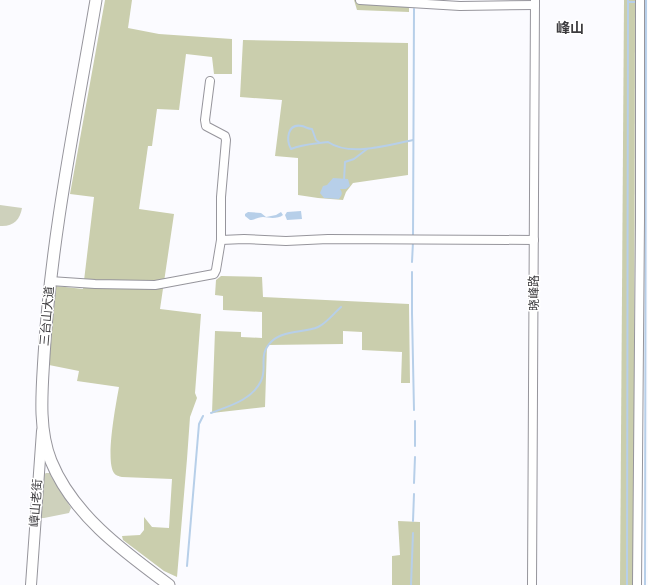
<svg xmlns="http://www.w3.org/2000/svg" width="648" height="585" viewBox="0 0 648 585" font-family="'Titillium Web','Noto Sans SC',sans-serif">
	<rect width="100%" height="100%" fill="#fbfbff"/>
	<g fill="#ced1bc">
		<path d="M0 205 22 208C20 220 13 227 0 226Z"/>
		<polygon points="46,473 50,473 51,476 71,508 69,513 44,518 41,518 42,476"/>
	</g>
	<g fill="#cacead">
		<path d="M105 0H132L128 28 159 34 232 39V74H214L212 57 186 54 179 110 157 109 152 146H148L139 209 174 214 160 309 201 314 195 393 197 398 190 417 187 459 177 577 164 571 123 540 122 536 140 535 144 530V517L152 527 169 528 172 479 122 477C119 476 116 476 114 473 105 460 116 404 119 387L77 381 79 371 49 365 56 286 83 289 94 197 70 194Z"/>
		<polygon points="354,0 409,0 409,12 357,10"/>
		<polygon points="624,0 635,0 634,585 620,585"/>
		<polygon points="243,40 408,43 408,175 353,183 346,192 343,200 318,198 298,195 298,158 275,156 282,100 240,97"/>
		<polygon points="221,276 262,277 263,297 409,304 410,383 401,383 402,352 362,350 362,332 343,331 343,344 267,345 265,407 212,413 215,331 241,332 241,337 262,338 262,312 223,310 223,296 215,295 216,280"/>
		<polygon points="398,521 420,522 420,585 392,585 392,556 400,555"/>
	</g>
	<g fill="#b7cfe9">
		<path d="M333 178 348 179 350 186 346 189H340C343 193 342 195 339 199L324 198 320 193 323 186 327 185Z"/>
		<polygon points="301,211 302,219 287,220 285,215 287,212"/>
		<path d="M248 212 261 213 266 217 276 215 281 212 283 215C278 219 270 218 263 217 259 217 254 220 250 220L245 216V214Z"/>
	</g>
	<g fill="none" stroke-linecap="round" stroke-linejoin="round">
		<g stroke="#b7cfe9" stroke-width="2">
			<polyline points="628,2 637,2"/>
			<path d="M320 143 316 140 312 129C308 129 306 127 302 126 287 123 286 140 291 149 303 144 315 144 328 142 350 157 389 145 413 140"/>
			<polyline points="344,180 345,162 354,159 367,149"/>
			<polyline points="413,237 414,9"/>
			<polyline points="412,262 413,242"/>
			<polyline points="412,272 412,313 414,410"/>
			<path d="M211 413C229 406 252 400 261 381 268 367 257 355 272 341 284 330 304 333 318 327 327 323 334 313 341 307"/>
			<polyline points="415,421 415,446"/>
			<polyline points="414,483 415,457"/>
			<polyline points="413,521 414,494"/>
			<polyline points="187,566 199,424 203,416"/>
			<polyline points="411,585 413,533"/>
			<polyline points="627,585 628,0"/>
			<polyline points="645,585 646,0"/>
		</g>
		<defs>
			<g id="minor">
				<polyline points="360,0 460,6 535,5"/>
				<polyline points="221,240 244,239 286,241 328,239 534,240"/>
				<polyline points="50,281 95,284 155,285 214,274 216,270 221,240 221,197 226,140 225,136 206,126 205,120 210,81"/>
				<polyline points="532,585 535,0"/>
				<polyline points="637,585 640,219 640,0"/>
			</g>
			<polyline id="tertiary" points="31,585 42,431"/>
			<path id="secondary" d="M96 0C76 118 51 236 44 356 42 390 38 429 51 461 73 515 123 551 169 585"/>
		</defs>
		<use href="#minor" stroke="#96959c" stroke-width="10"/>
		<use href="#tertiary" stroke="#96959c" stroke-width="12"/>
		<use href="#secondary" stroke="#96959c" stroke-width="13"/>
		<use href="#minor" stroke="#fff" stroke-width="8"/>
		<use href="#tertiary" stroke="#fff" stroke-width="10"/>
		<use href="#secondary" stroke="#fff" stroke-width="11"/>
	</g>
	<g text-anchor="middle" stroke-width="3" stroke-linejoin="round" paint-order="stroke">
		<g font-size="12" fill="#3c3b3e" stroke="#fff">
			<text transform="translate(534 293) rotate(-90)" y="4">晓峰路</text>
			<text transform="translate(47 316) rotate(-85)" y="4">三台山大道</text>
			<text transform="translate(36 503) rotate(-86)" y="4">嶂山老街</text>
		</g>
		<g font-size="14" font-weight="bold" fill="#3c3b3e" stroke="#fff">
			<text x="570" y="33">峰山</text>
		</g>
	</g>
</svg>
